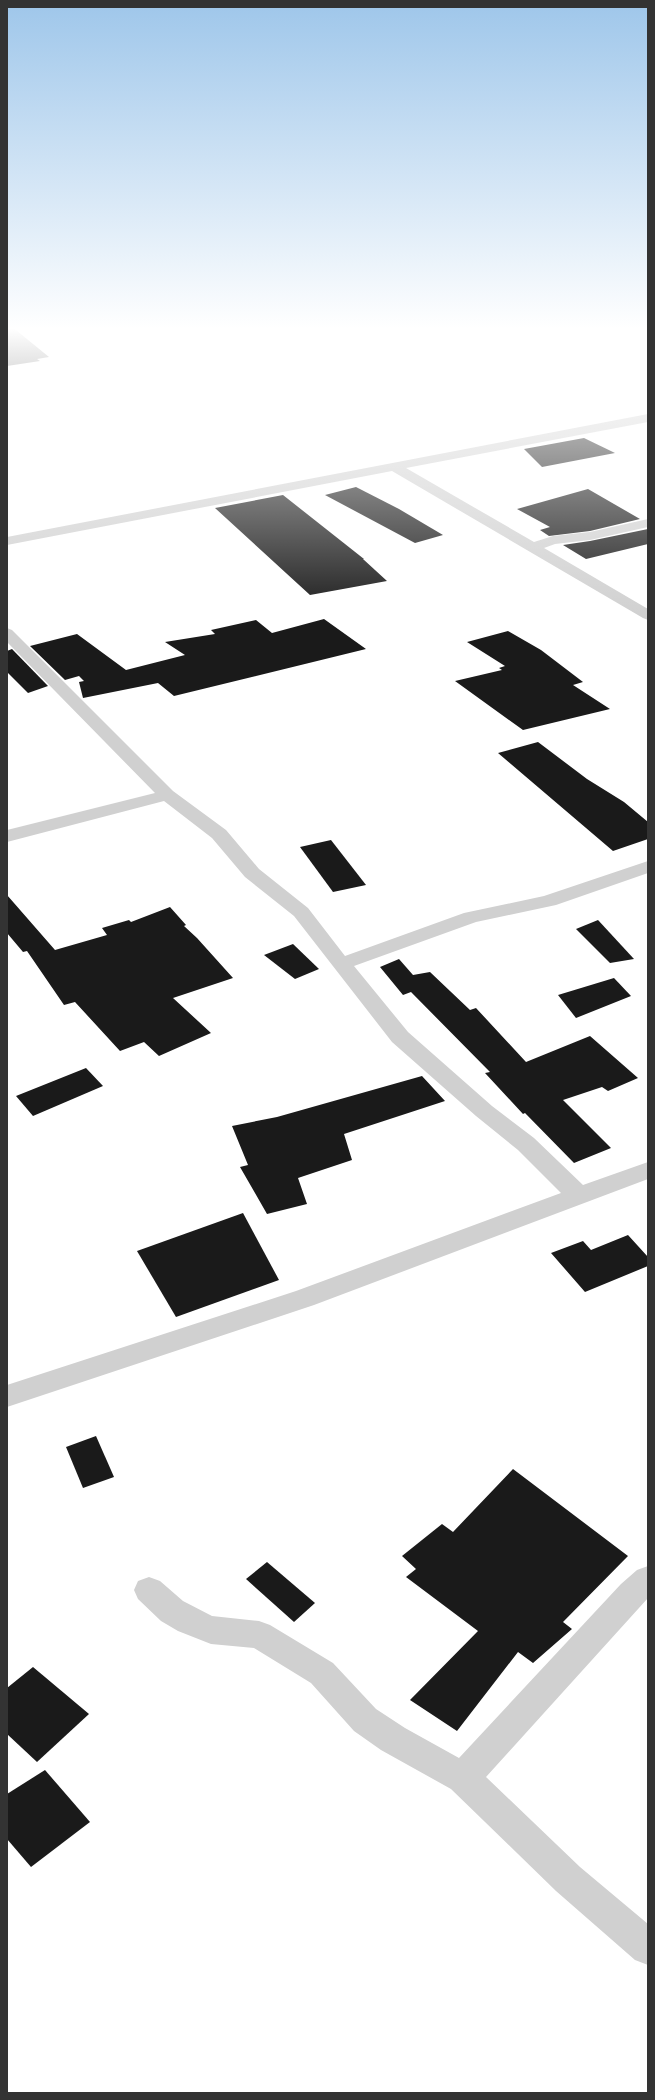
<svg xmlns="http://www.w3.org/2000/svg" width="655" height="2100" viewBox="0 0 655 2100" font-family="'IBM Plex Sans',sans-serif">
	<rect width="100%" height="100%" fill="#fff"/>
	<g fill="#1a1a1a">
		<polygon points="7,326 11,326 49,357 37,359 40,361 7,366"/>
		<polygon points="584,438 615,453 542,467 524,449"/>
		<polygon points="356,487 399,509 443,535 415,543 325,495"/>
		<polygon points="588,489 640,519 590,531 549,536 540,530 550,527 517,509"/>
		<polygon points="283,495 364,559 363,559 387,581 310,595 215,508"/>
		<polygon points="648,529 648,544 586,559 563,545 590,541"/>
		<polygon points="324,619 366,649 174,696 158,683 83,698 79,682 84,681 79,676 65,680 30,646 77,634 126,670 185,655 165,642 215,634 211,630 256,620 272,633"/>
		<polygon points="508,631 541,650 583,682 573,685 610,709 523,730 455,681 502,670 499,668 505,666 467,642"/>
		<polygon points="12,649 48,686 28,693 7,672 7,651"/>
		<polygon points="538,742 587,779 624,802 648,822 648,839 613,851 498,753"/>
		<polygon points="331,840 366,885 333,892 300,847"/>
		<polygon points="7,895 55,950 107,935 102,928 129,920 131,922 170,907 186,925 184,926 197,938 233,978 173,998 211,1033 159,1056 144,1042 120,1051 75,1002 64,1005 27,951 23,952 7,933"/>
		<polygon points="598,920 634,959 610,963 576,929"/>
		<polygon points="293,944 319,969 295,979 264,955"/>
		<polygon points="399,959 413,975 430,972 470,1010 476,1008 526,1062 590,1036 638,1078 608,1091 602,1087 563,1100 611,1148 574,1163 525,1113 523,1114 485,1073 490,1072 411,992 403,995 380,967"/>
		<polygon points="614,978 631,996 576,1018 558,995"/>
		<polygon points="86,1068 103,1086 33,1116 16,1096"/>
		<polygon points="422,1076 445,1101 344,1134 352,1160 298,1178 307,1204 267,1214 240,1167 248,1165 232,1126 277,1117"/>
		<polygon points="243,1213 279,1280 176,1317 137,1251"/>
		<polygon points="628,1235 648,1257 648,1266 585,1292 551,1253 583,1241 591,1250"/>
		<polygon points="96,1436 114,1477 83,1488 66,1447"/>
		<polygon points="513,1469 628,1556 563,1622 572,1629 533,1663 518,1652 457,1731 410,1700 478,1631 406,1577 416,1569 402,1556 442,1524 453,1532"/>
		<polygon points="267,1562 315,1603 294,1622 246,1579"/>
		<polygon points="33,1667 89,1714 37,1762 7,1734 7,1688"/>
		<polygon points="45,1770 90,1822 31,1867 7,1839 7,1794"/>
	</g>
	<g fill="none" stroke-linecap="round" stroke-linejoin="round">
		<g fill="#d0d0d0" fill-rule="evenodd">
			<polygon points="648,414 648,422 406,468 534,542 553,536 590,532 648,519 648,527 590,540 555,544 544,548 648,609 648,620 643,618 392,471 7,545 7,537"/>
			<polygon points="7,628 12,630 173,791 226,830 259,869 308,908 345,956 464,913 544,896 648,861 648,873 556,905 476,922 354,966 408,1032 492,1106 534,1138 583,1185 648,1162 648,1179 314,1305 7,1407 7,1385 296,1291 561,1193 518,1150 476,1116 392,1042 294,916 245,877 212,838 164,801 7,842 7,830 155,793 7,642"/>
			<polygon points="648,1566 648,1598 486,1777 580,1867 648,1924 648,1965 635,1960 556,1891 451,1789 381,1750 354,1731 311,1683 254,1648 211,1644 178,1631 161,1621 138,1599 134,1590 138,1581 149,1577 160,1581 183,1601 212,1616 259,1621 270,1625 333,1663 376,1709 405,1728 459,1758 621,1584 637,1570"/>
		</g>
	</g>
	<linearGradient id="sky" x2="0" y2="1"><stop stop-color="#9ec6ea"/><stop offset="0.53" stop-color="#fff"/><stop offset="1" stop-color="#fff" stop-opacity="0"/></linearGradient>
	<rect width="655" height="620" fill="url(#sky)"/>
	<rect width="655" height="2100" fill="none" stroke="#333333" stroke-width="16"/>
</svg>
